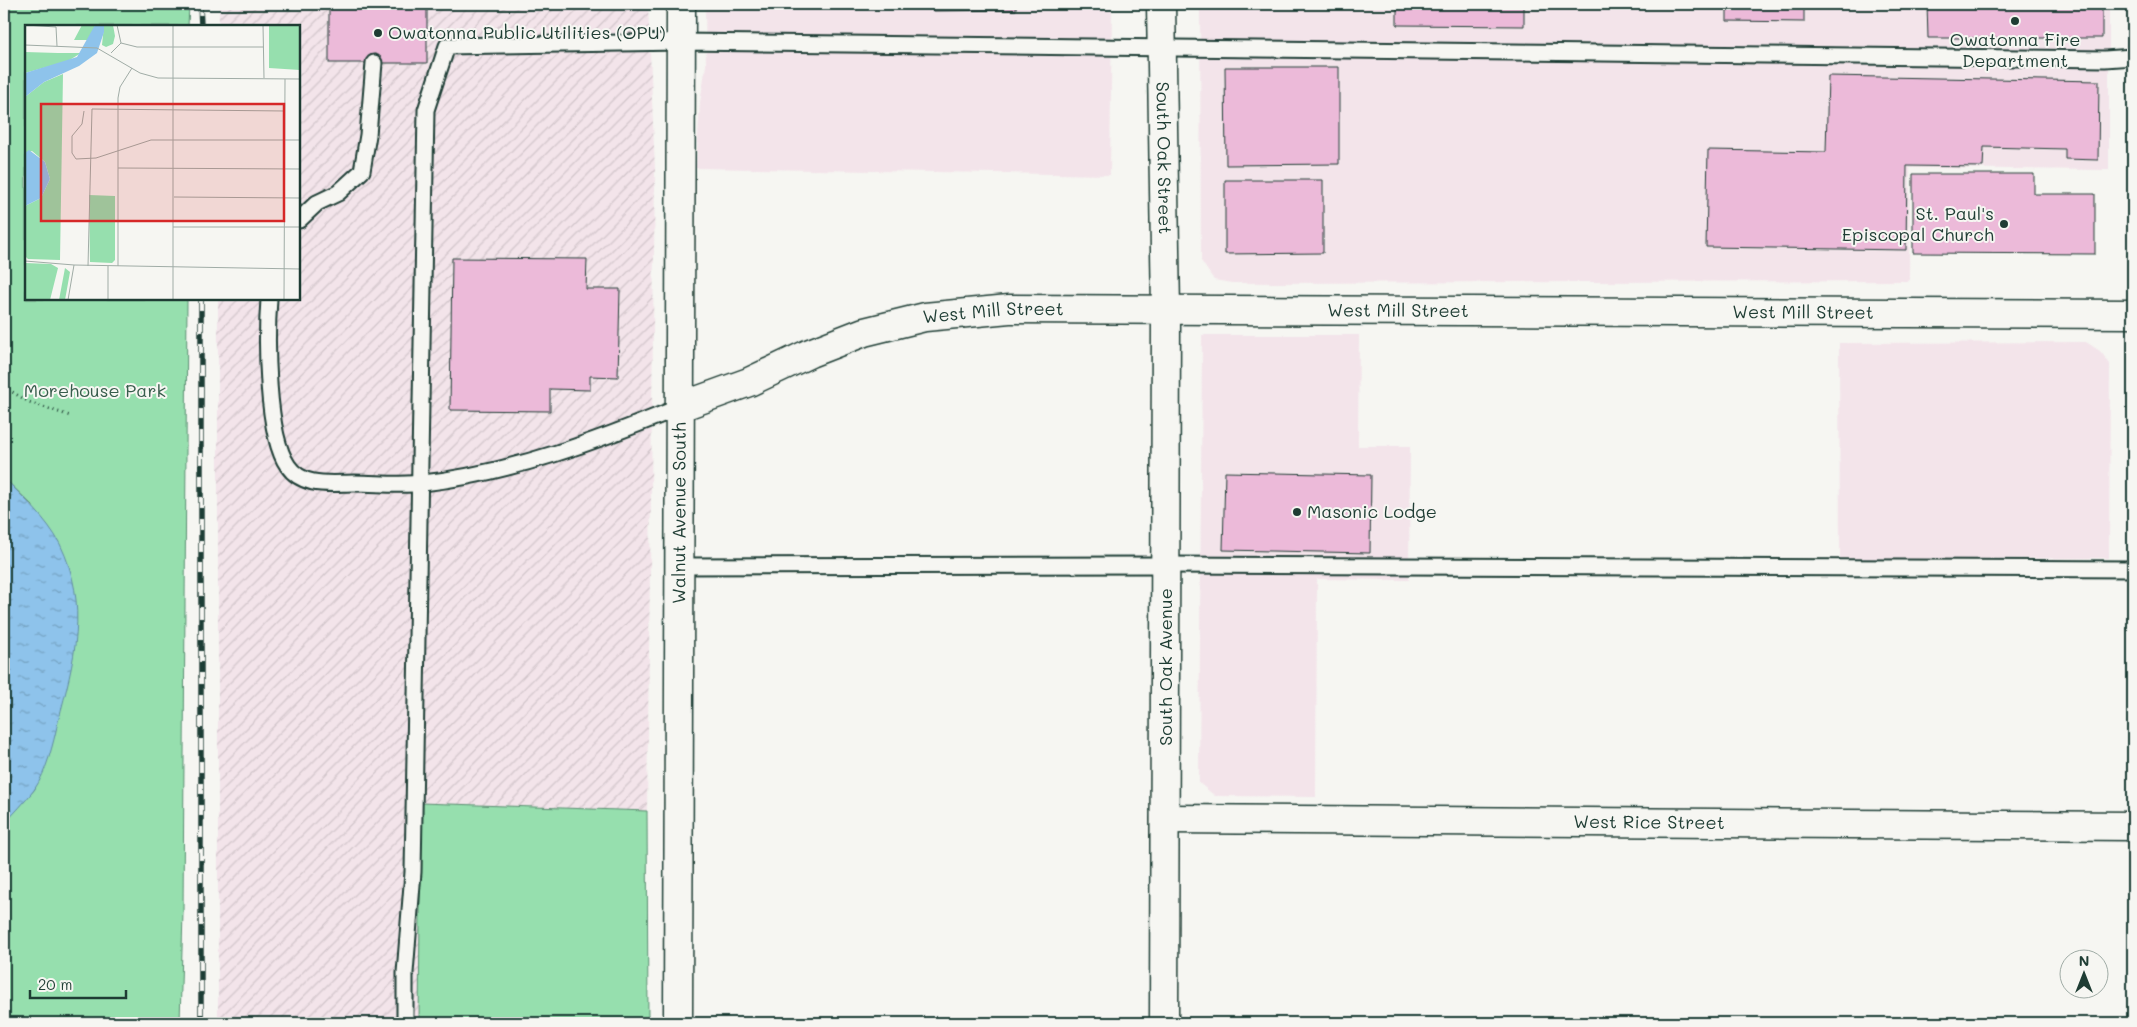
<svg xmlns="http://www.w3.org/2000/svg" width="2137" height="1027" viewBox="0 0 2137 1027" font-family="Mali,sans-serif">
	<defs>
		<pattern id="industrial-furrows" width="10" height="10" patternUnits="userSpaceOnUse" patternTransform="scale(1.25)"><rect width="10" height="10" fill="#f3e4ea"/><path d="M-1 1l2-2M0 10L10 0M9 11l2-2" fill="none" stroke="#d0c4c9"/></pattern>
		<pattern id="water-ripples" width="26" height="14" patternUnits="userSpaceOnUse" patternTransform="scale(1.25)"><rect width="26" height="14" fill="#8ec3eb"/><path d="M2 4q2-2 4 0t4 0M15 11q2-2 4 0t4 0" fill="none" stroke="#73a0bf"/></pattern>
	</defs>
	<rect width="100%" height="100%" fill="#f6f6f2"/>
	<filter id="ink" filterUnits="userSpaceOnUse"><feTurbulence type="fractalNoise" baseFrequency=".02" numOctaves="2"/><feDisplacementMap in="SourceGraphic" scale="10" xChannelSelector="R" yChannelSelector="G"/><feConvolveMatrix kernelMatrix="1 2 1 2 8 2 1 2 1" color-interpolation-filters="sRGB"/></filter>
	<g filter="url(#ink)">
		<g fill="#f3e4ea">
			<polygon points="705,4 1112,4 1110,175 696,168 700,102 706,65"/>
			<polygon points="1200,4 2109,4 2109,170 1910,168 1909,281 1232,283 1214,280 1201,261"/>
			<polygon points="1202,335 1359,335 1358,446 1410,446 1409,580 1317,579 1316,797 1215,796 1199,783"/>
			<polygon points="2086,342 2100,351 2110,364 2109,558 1840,560 1839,343"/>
		</g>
		<polygon fill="url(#industrial-furrows)" points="219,4 648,4 655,171 647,811 421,803 419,1023 218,1023 218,299 299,299 299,26 219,26"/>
		<g fill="#96dfae" stroke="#5a8e71">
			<polygon points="4,4 189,4 188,26 26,26 26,299 187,299 183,912 180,1023 4,1023 4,824 35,789 33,506 4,478"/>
			<polygon points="421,803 647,811 648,1023 419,1023"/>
		</g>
		<path fill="url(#water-ripples)" stroke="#628da2" d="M4 478C24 498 47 519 60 544 90 606 74 661 58 722 53 744 47 771 34 790 25 802 14 813 4 824Z"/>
		<g fill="#ecbad9" stroke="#1f3d34">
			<rect x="329" y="4" width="98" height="59"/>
			<polygon points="933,4 1016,4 1016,10 933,11"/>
			<polygon points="1397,4 1524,4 1524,26 1397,25"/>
			<polygon points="1727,4 1804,4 1804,22 1727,21"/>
			<polygon points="1927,4 2102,4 2102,38 1928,38"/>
			<polygon points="1225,67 1339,67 1339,164 1226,165"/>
			<polygon points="1828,76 2099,81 2098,160 2065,159 2065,149 1984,147 1983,167 1907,166 1906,250 1706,247 1708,150 1826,152"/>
			<polygon points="1913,174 2034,174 2034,194 2095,194 2095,254 1913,253"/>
			<polygon points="1225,180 1323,180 1323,253 1225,254"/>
			<polygon points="452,258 587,259 586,289 620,289 618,377 590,376 590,390 550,389 550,411 450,410"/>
			<polygon points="1225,472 1371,475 1370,553 1223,550"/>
		</g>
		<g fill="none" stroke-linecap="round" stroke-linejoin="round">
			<defs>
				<g id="lane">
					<polyline points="299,220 317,203 338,193 362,171 368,135 374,63"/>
					<path d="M269 299C266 338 266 435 288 466 303 488 331 483 354 483 377 483 401 486 423 483 512 473 597 441 680 407"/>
					<polyline points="679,566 1167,565 2133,569"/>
					<polyline points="405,1023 405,973 413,872 426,110 447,46 680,42 2105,59 2133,57"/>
				</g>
				<g id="street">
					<path id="s1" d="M680 407 749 382 810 353 864 332 925 317 1009 309 2133 314"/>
					<path id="s2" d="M1165 819 2133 826"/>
					<path id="s3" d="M678 1023 681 4"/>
				</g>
				<g id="secondary">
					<path id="s4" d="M1161 4 1166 311 1164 1023"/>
				</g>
			</defs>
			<use href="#lane" stroke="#1f3d34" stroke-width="19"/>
			<use href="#street" stroke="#1f3d34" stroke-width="31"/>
			<use href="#secondary" stroke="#1f3d34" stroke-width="31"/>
			<polyline stroke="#1f3d34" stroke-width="3" stroke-dasharray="1 4" stroke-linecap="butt" points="4,387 29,402 70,416"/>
			<use href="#lane" stroke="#f6f6f2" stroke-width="15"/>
			<use href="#street" stroke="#f6f6f2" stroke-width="28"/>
			<use href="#secondary" stroke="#f6f6f2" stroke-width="28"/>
			<defs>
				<g id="rail">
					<polyline points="200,4 201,26"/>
					<polyline points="201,299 201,1023"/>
				</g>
			</defs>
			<use href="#rail" stroke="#1f3d34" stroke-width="5.5"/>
			<use href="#rail" stroke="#f6f6f2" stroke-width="4" stroke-dasharray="11" stroke-linecap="butt"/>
		</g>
	</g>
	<g fill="#1f3d34" stroke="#f6f6f2" stroke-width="2">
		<circle cx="2015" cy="21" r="5"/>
		<circle cx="378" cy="33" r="5"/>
		<circle cx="2004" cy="224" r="5"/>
		<circle cx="1297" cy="512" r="5"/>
	</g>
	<g text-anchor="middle" stroke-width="4" stroke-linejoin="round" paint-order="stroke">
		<g font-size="18" fill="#1f3d34" stroke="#f6f6f2" text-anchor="start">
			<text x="388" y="39">Owatonna Public Utilities (OPU)</text>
			<text x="2015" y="46" text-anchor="middle">Owatonna Fire<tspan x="2015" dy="21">Department</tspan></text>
			<text x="1994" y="220" text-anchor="end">St. Paul's<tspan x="1994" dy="21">Episcopal Church</tspan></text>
			<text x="1307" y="518">Masonic Lodge</text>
		</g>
		<g font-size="18" fill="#1f3d34" stroke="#f6f6f2">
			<text dy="6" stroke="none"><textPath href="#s4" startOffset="154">South Oak Street</textPath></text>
			<text dy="6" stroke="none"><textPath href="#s1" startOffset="735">West Mill Street</textPath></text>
			<text dy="6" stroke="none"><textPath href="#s1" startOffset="1140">West Mill Street</textPath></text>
			<text dy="6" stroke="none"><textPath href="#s1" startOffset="330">West Mill Street</textPath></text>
			<text dy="6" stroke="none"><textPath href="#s3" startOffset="510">Walnut Avenue South</textPath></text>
			<text transform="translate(1166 667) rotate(-90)" y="6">South Oak Avenue</text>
			<text dy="6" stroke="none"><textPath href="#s2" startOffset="484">West Rice Street</textPath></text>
		</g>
		<g font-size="18" fill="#375d4c" stroke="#f6f6f2">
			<text x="95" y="397">Morehouse Park</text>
		</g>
	</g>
	<g transform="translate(25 25)">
		<rect width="275" height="275" fill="#f6f6f2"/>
		<path d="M79 0H88L90 11 88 19 81 22 77 20ZM244 0H275V45L244 43ZM0 27 33 28H56L43 36 0 48ZM38 49 35 235 3 234 0 231V181L16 173 25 154 20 137 7 126 0 128V72L19 57ZM64 170 90 171V235L87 238 65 237ZM0 238 26 239 33 243 25 275H0ZM40 243 45 247 40 275H34Z" fill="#96dfae"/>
		<path d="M57 0H70L68 8 62 15H49Z" fill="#96dfae"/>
		<path d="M70 0H79V7L72 28 54 41 19 57 0 72V48L52 32ZM4 125 20 137 25 154 16 173 0 181V128Z" fill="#8ec3eb"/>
		<path fill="none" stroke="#a0aca6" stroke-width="1" d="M1 0 31 2 32 21M92 0 96 18M238 0 239 53M0 20 72 23 115 48 133 53 275 54M86 28 96 18 112 22H239M59 86 57 99 47 111V128L51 134 71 133 126 115H275M93 143 275 144M149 172 275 173M148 202H275M0 236 49 240 275 244M63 241 67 84 260 86M93 241V73L95 62 107 43M43 275 49 240M83 275V241M148 275V0M259 275 260 54"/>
		<path fill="#d62828" fill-opacity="0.15" stroke="#d62828" stroke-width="2.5" d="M16 79H259V196H16Z"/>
		<rect width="275" height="275" fill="none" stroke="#1f3d34" stroke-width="2.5"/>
	</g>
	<rect width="2137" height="1027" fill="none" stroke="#f6f6f2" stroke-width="20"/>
	<rect x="10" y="10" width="2117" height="1007" fill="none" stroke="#1f3d34" stroke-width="2" filter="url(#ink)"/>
	<g transform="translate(2084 974)"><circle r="24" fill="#f6f6f2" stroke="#a0aca6"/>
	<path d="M0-4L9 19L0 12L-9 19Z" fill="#1f3d34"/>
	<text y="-8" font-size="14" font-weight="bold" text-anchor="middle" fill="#1f3d34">N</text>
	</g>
	<path d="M30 990v8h96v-8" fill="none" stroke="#1f3d34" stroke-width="2.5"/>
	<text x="38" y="990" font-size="15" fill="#1f3d34" stroke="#f6f6f2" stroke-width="4" paint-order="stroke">20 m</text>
</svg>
